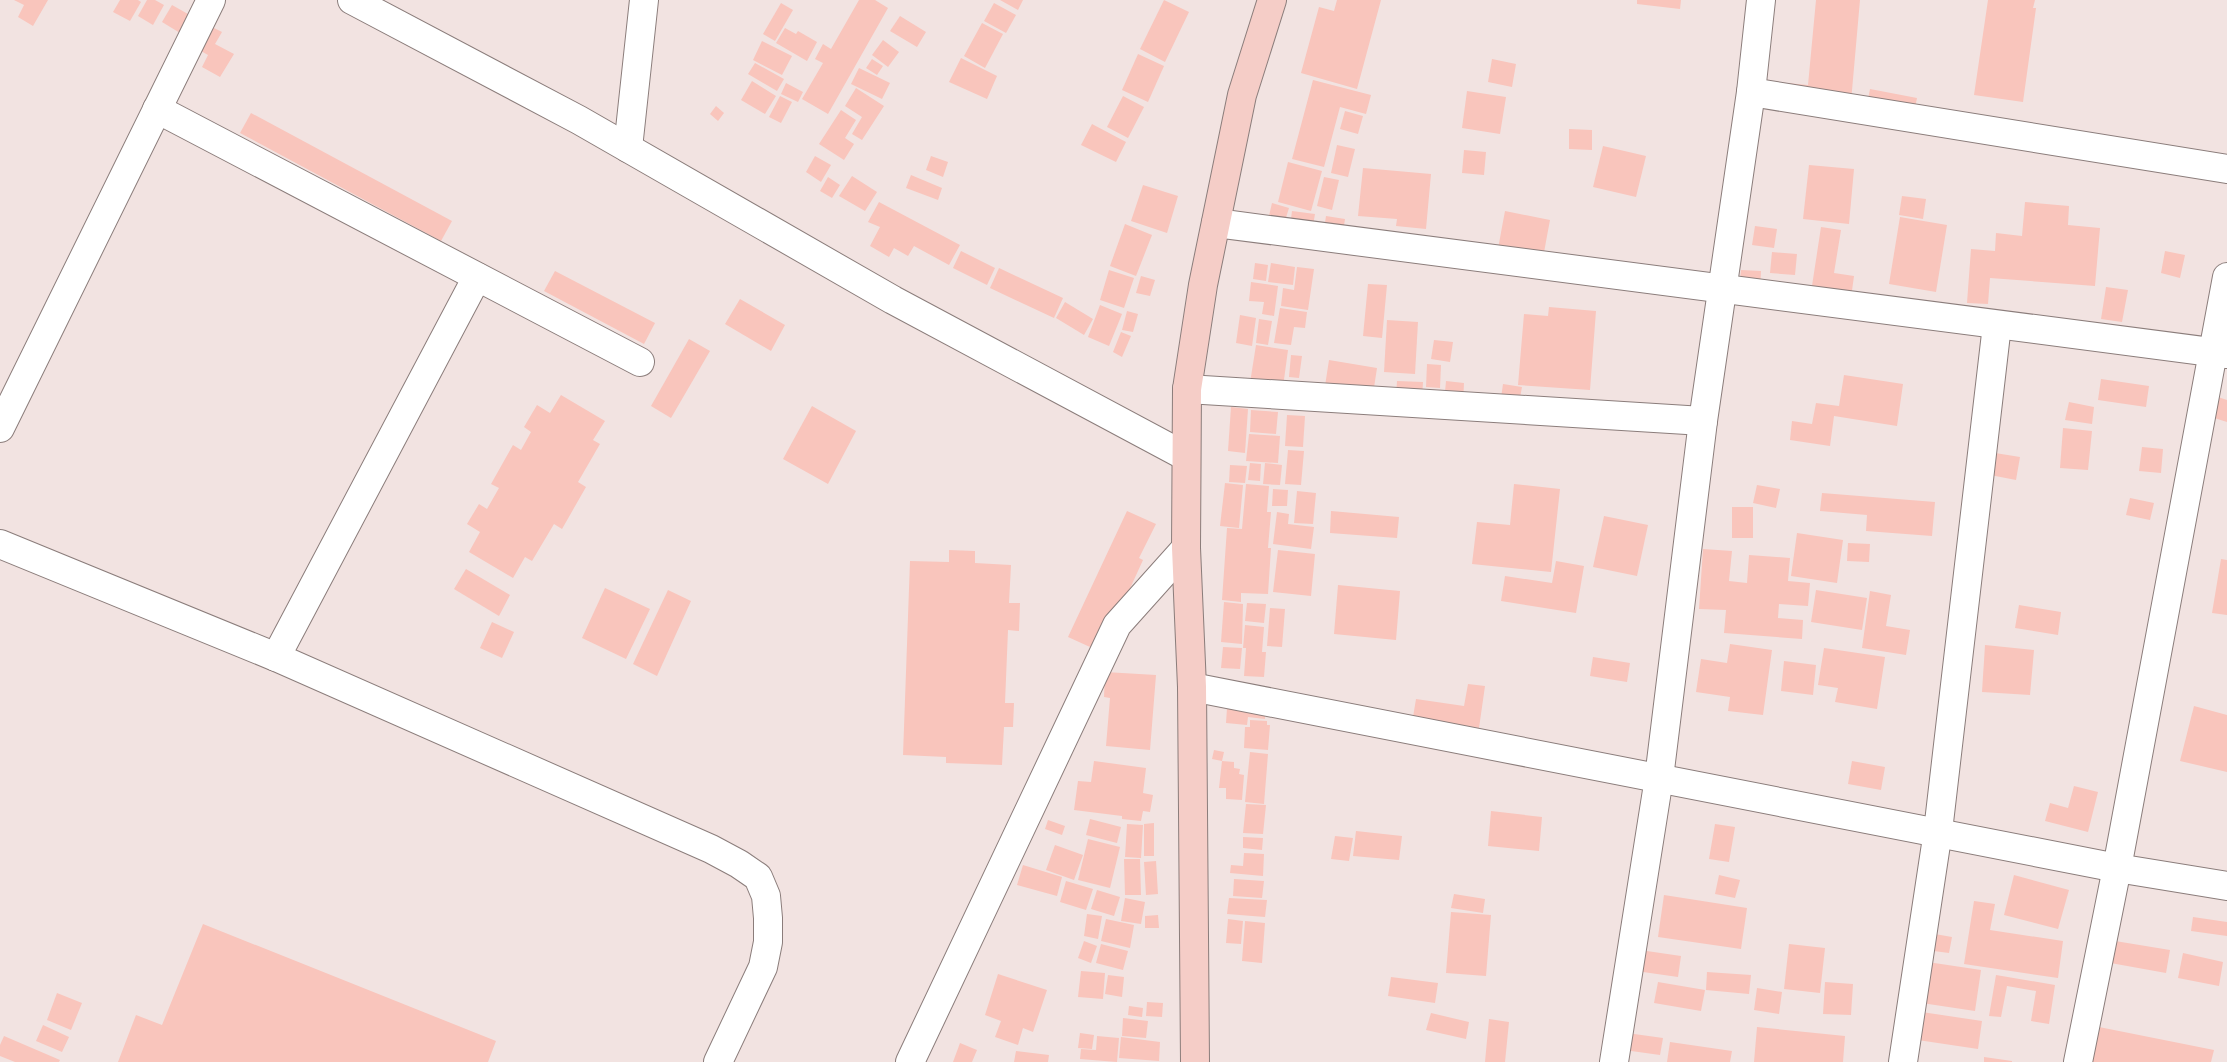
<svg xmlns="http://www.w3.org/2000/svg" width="2227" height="1062" viewBox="0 0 2227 1062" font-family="'Alegreya Sans',sans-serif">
	<rect width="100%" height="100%" fill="#f2e3e1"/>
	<g fill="#f9c5bc">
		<polygon points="14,0 48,0 33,26 18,17 24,5"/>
		<polygon points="120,0 138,0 141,2 130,21 113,12"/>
		<polygon points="147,0 155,0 164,5 153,25 138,16"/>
		<polygon points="859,0 875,0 888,8 828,114 802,99 823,63 815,59 823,44 831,49"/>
		<polygon points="1000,0 1023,0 1018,10"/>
		<polygon points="1164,0 1189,12 1165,62 1140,49"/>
		<polygon points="1337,0 1381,0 1357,89 1301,73 1319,7 1334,11"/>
		<polygon points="1637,0 1681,0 1680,9 1637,4"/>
		<polygon points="1816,0 1860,0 1850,113 1766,81 1808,85"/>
		<polygon points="1988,0 2035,0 2033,8 2036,8 2023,102 1974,95"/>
		<polygon points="781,3 793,10 775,41 763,34"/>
		<polygon points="994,3 1016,15 1006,33 984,21"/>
		<polygon points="172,5 195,18 185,36 162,22"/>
		<polygon points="900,16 926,32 917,47 890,31"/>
		<polygon points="982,23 1003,34 985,68 964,56"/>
		<polygon points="206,24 222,32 215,44 234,54 220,77 202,67 208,55 194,47"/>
		<polygon points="785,28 796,34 798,31 817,42 807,61 776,43"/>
		<polygon points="883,40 899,52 888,67 872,55"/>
		<polygon points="762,41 792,56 782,75 753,60"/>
		<polygon points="1138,54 1164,66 1148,102 1122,90"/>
		<polygon points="961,58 997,76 987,99 949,82"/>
		<polygon points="872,59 883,66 877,75 866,68"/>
		<polygon points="1492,59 1516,64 1512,87 1488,82"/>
		<polygon points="755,63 784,79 777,91 748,74"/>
		<polygon points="859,68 890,83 882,99 851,84"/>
		<polygon points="1313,80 1371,95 1366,114 1340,107 1324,167 1292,159"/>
		<polygon points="752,81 776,96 765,114 741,100"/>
		<polygon points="786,83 803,92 798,102 781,94"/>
		<polygon points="856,88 884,106 862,140 852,134 862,117 845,106"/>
		<polygon points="1870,89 1917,98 1912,123 1865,114"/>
		<polygon points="1467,91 1506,97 1500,134 1462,128"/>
		<polygon points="780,96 792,102 781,123 769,117"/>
		<polygon points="1123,96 1144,107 1128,138 1107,127"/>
		<polygon points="716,106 724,113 718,121 710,114"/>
		<polygon points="841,110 856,120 845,138 854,144 844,160 819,144"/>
		<polygon points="1345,111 1363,116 1358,134 1340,129"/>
		<polygon points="251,113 452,221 441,241 240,133"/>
		<polygon points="1092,124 1126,142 1116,162 1081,145"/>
		<polygon points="1569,129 1592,130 1592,150 1569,149"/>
		<polygon points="1337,145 1355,149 1348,177 1331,173"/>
		<polygon points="1603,146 1646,156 1636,197 1593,187"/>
		<polygon points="1464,150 1486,152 1484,175 1462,173"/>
		<polygon points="815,156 831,165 821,182 806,172"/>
		<polygon points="931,156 948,162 943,177 926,170"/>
		<polygon points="1288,162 1322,171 1311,211 1278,202"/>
		<polygon points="1809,165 1854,169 1849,224 1803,219"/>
		<polygon points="1363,168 1431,174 1426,229 1396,226 1397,219 1358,216"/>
		<polygon points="911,175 942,188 938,200 906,188"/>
		<polygon points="852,176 877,192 865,211 839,196"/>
		<polygon points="828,177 840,185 832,198 820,191"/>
		<polygon points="1324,177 1339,180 1332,210 1317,206"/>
		<polygon points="1143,185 1178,196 1167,233 1131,221"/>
		<polygon points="1902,196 1926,199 1923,219 1899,215"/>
		<polygon points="879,202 960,245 949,265 914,246 908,256 894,248 889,257 870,246 880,227 868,222"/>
		<polygon points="2025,202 2069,206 2068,225 2100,228 2095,286 1990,278 1988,304 1967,303 1971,249 1995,251 1996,233 2022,236"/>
		<polygon points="1272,203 1289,208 1284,224 1268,220"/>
		<polygon points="1292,211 1315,214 1312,231 1290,227"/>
		<polygon points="1505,211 1550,220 1542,263 1497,254"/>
		<polygon points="1326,216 1345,219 1343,232 1324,229"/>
		<polygon points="1900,217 1947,225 1936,292 1889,284"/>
		<polygon points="1125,224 1152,235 1136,276 1110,266"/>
		<polygon points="1755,226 1777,229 1774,248 1752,245"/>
		<polygon points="1821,227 1841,230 1834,273 1854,276 1850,305 1810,299"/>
		<polygon points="961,251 995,268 987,285 953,268"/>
		<polygon points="2165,251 2185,255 2180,278 2161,273"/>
		<polygon points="1772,252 1797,254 1795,275 1770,273"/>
		<polygon points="1255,263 1268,265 1266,281 1253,279"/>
		<polygon points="1271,263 1295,267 1293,285 1268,282"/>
		<polygon points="1297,267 1314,269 1308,310 1281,306 1283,288 1294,290"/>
		<polygon points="999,268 1063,298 1054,318 990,288"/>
		<polygon points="1109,270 1134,278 1124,308 1100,300"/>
		<polygon points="1741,270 1761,271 1760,291 1739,290"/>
		<polygon points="555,271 655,323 644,344 544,291"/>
		<polygon points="1141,276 1155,280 1150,296 1136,293"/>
		<polygon points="1251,282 1278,286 1274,316 1262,314 1264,302 1249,301"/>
		<polygon points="1368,284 1387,285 1382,338 1363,336"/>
		<polygon points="2106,287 2128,290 2122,322 2101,319"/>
		<polygon points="740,299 785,325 771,351 725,324"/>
		<polygon points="1065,302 1093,319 1084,335 1056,318"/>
		<polygon points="1100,305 1122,314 1109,346 1088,337"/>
		<polygon points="1549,307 1596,311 1590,390 1518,385 1524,314 1548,316"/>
		<polygon points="1280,308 1307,312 1305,328 1294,327 1291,345 1274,343"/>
		<polygon points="1127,311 1138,314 1133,332 1122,330"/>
		<polygon points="1240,315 1256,318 1252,346 1236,343"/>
		<polygon points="1259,319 1272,321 1268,345 1256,343"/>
		<polygon points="1387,320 1418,322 1415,374 1384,372"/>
		<polygon points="1121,332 1131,336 1122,357 1113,352"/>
		<polygon points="689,339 710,351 671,418 651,406"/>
		<polygon points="1434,340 1453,342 1450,362 1431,359"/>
		<polygon points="1256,345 1288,350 1283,387 1250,383"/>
		<polygon points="1291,355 1302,356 1299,378 1289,377"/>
		<polygon points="1329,360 1377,368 1373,394 1325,386"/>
		<polygon points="1427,364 1441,365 1440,388 1426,387"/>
		<polygon points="1844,375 1903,384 1897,426 1834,416 1830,446 1790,440 1792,421 1812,424 1816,403 1839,406"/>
		<polygon points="2101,379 2149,386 2146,407 2098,400"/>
		<polygon points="1397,381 1423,382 1422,399 1396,398"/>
		<polygon points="1446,381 1464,383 1463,404 1444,403"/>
		<polygon points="1503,384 1522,387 1518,408 1500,405"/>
		<polygon points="561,395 605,421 593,440 600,444 578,482 586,487 562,529 554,524 532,561 525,557 513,578 469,552 480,532 467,524 479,504 487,509 499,488 491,484 513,445 521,450 531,432 524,427 537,405 550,413"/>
		<polygon points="2215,396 2227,400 2227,422 2208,416"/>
		<polygon points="2069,402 2094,407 2092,424 2065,420"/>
		<polygon points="812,406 856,431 828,484 783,459"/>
		<polygon points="1231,407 1248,409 1245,453 1228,451"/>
		<polygon points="1251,410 1278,412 1276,434 1250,432"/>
		<polygon points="1287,415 1305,416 1303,447 1285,446"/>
		<polygon points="2063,428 2092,431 2088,470 2060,468"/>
		<polygon points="1249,434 1280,436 1278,463 1246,461"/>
		<polygon points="2142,447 2163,449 2161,473 2139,471"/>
		<polygon points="1288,450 1304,451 1301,485 1285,484"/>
		<polygon points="1989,452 2020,457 2016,480 1985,474"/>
		<polygon points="1250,463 1261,464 1260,481 1248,480"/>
		<polygon points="1265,463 1282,465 1280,485 1263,484"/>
		<polygon points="1230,465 1247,466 1245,483 1229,482"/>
		<polygon points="1225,483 1243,485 1239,528 1220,526"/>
		<polygon points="1246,484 1269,486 1267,512 1271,512 1268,548 1271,548 1268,594 1241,593 1241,602 1222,600 1227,528 1242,529"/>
		<polygon points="1514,484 1560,489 1551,572 1472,564 1477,522 1510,525"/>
		<polygon points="1757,485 1780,489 1776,508 1753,503"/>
		<polygon points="1273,489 1288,490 1287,506 1272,506"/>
		<polygon points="1297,491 1316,493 1313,524 1294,523"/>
		<polygon points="1822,493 1935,502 1932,536 1866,531 1867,515 1820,511"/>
		<polygon points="2130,498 2154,503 2150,520 2126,515"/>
		<rect x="1732" y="507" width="21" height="31"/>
		<polygon points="1127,511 1156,524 1139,558 1143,560 1101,652 1068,637"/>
		<polygon points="1331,511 1399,517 1397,538 1330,533"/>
		<polygon points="1277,512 1289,514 1288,524 1314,527 1311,549 1273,544"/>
		<polygon points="1604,516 1648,525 1637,576 1593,567"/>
		<polygon points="1797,533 1843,540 1837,583 1791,576"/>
		<polygon points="1848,543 1870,544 1869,562 1847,561"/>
		<polygon points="1703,549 1732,551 1729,581 1747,583 1749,555 1790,558 1788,581 1810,583 1808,606 1779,604 1778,618 1803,620 1802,639 1724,633 1726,610 1699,609"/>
		<polygon points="949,550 975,551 975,563 1011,565 1009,603 1020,603 1019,631 1008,630 1005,703 1014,703 1013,727 1004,727 1002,765 946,763 946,757 903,755 910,561 949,562"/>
		<polygon points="1278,550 1315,554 1311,596 1273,592"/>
		<polygon points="2221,559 2227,560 2227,615 2212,613"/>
		<polygon points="1556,561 1584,566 1576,613 1501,601 1505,576 1552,583"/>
		<polygon points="466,569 510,595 499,616 454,589"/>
		<polygon points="1338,585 1400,591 1396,640 1334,634"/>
		<polygon points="605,588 650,609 626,659 582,638"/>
		<polygon points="668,590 691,601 657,676 633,664"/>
		<polygon points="1816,590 1867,598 1862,630 1811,622"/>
		<polygon points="1870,591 1891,595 1886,626 1910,630 1906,655 1862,648"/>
		<polygon points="1224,602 1243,604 1242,644 1221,642"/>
		<polygon points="1247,603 1266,604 1264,623 1245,621"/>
		<polygon points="2019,605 2061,612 2058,635 2015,628"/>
		<polygon points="1270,608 1285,609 1282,647 1267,646"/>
		<polygon points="492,622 514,632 502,658 480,648"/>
		<polygon points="1245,625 1264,627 1262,652 1266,652 1264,677 1244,676 1246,648 1243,648"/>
		<polygon points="1730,644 1772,650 1763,715 1728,711 1730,697 1696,692 1701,659 1727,663"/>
		<polygon points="1985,645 2034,650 2030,695 1982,692"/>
		<polygon points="1223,647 1242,648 1240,669 1221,668"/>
		<polygon points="1824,648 1885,657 1877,709 1835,702 1838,688 1818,685"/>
		<polygon points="1593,657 1630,663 1627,682 1590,676"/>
		<polygon points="1784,661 1816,665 1813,695 1781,691"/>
		<polygon points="1105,672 1156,675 1150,750 1106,746 1110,698 1104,697"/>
		<polygon points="1468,684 1485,686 1479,728 1413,717 1416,699 1464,706"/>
		<polygon points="2194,706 2227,715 2227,772 2180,761"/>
		<polygon points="1227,708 1265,712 1265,719 1248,717 1247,725 1226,723"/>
		<polygon points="1250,720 1267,721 1267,725 1270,725 1268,750 1244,748 1245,727 1250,727"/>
		<polygon points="1214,750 1224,752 1222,761 1234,762 1234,768 1240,769 1239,774 1244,775 1242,800 1226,799 1226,788 1219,788 1222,761 1212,759"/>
		<polygon points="1250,752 1268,754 1264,804 1245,802"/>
		<polygon points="1094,761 1146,768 1143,793 1153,795 1150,812 1143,811 1141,821 1122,819 1122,816 1074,810 1078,781 1091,782"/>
		<polygon points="1852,761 1885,767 1881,790 1848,784"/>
		<polygon points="2074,786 2098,792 2088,832 2045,821 2050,803 2068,808"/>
		<polygon points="1246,804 1266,805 1263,834 1243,833"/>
		<polygon points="1491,811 1542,817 1539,851 1488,846"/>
		<polygon points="1090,819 1121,827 1117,843 1086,835"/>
		<polygon points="1048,820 1065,826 1062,835 1045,829"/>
		<polygon points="1154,823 1154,856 1144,856 1144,824"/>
		<polygon points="1127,824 1143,825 1141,858 1125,857"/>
		<polygon points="1715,824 1735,827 1729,862 1709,859"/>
		<polygon points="1356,831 1402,836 1399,860 1353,856"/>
		<polygon points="1335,836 1353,838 1349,861 1331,859"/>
		<polygon points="1243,837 1263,838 1262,850 1243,848"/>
		<polygon points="1088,839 1120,847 1110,888 1078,880"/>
		<polygon points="1055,845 1083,855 1074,880 1046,870"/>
		<polygon points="1244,853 1264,854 1263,876 1230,873 1231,865 1243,866"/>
		<polygon points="1124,859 1140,859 1141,895 1125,895"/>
		<polygon points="1156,861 1158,894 1146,895 1144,862"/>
		<polygon points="1023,865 1062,877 1057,896 1017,885"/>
		<polygon points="1719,875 1740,880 1735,898 1715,894"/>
		<polygon points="2014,875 2069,890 2058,929 2004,915"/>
		<polygon points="1234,879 1264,881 1262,898 1233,896"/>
		<polygon points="1066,881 1093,889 1086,910 1060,902"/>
		<polygon points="1097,890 1120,897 1114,916 1091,909"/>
		<polygon points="1454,894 1485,899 1483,913 1451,908"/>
		<polygon points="1664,895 1747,908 1741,949 1658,937"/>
		<polygon points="1125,898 1145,902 1141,924 1121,921"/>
		<polygon points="1229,898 1267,900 1265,917 1227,914"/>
		<polygon points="1974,901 1995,904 1990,930 2063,941 2058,978 1964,964"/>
		<polygon points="1451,912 1491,915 1486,976 1446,973"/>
		<polygon points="1087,914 1102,916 1098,939 1084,936"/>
		<polygon points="1158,915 1159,928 1145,928 1145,916"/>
		<polygon points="2193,917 2227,922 2227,936 2191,931"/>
		<polygon points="1106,919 1134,925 1130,948 1101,941"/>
		<polygon points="1228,919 1243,921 1241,944 1226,943"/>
		<polygon points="1245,921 1265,923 1262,963 1242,961"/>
		<polygon points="203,924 496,1041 488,1062 118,1062 136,1015 162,1025"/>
		<polygon points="1929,933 1952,937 1949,953 1926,950"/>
		<polygon points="2109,940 2170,950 2166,973 2105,962"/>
		<polygon points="1084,941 1097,946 1091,963 1078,958"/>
		<polygon points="1101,944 1128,951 1123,970 1096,963"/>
		<polygon points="1789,944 1825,948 1820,993 1784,989"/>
		<polygon points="1640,950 1681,956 1678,977 1636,971"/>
		<polygon points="2183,953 2223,962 2219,986 2178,978"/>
		<polygon points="1921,961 1981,970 1975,1011 1915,1002"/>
		<polygon points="1081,971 1105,973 1103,999 1078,997"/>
		<polygon points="1707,972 1751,975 1749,994 1706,990"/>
		<polygon points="998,974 1047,990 1033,1032 1023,1028 1018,1045 995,1037 1001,1021 985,1015"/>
		<polygon points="1108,975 1124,977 1122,997 1105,994"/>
		<polygon points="1996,975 2055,985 2049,1024 2031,1021 2036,991 2007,986 2001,1017 1989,1016"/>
		<polygon points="1391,977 1438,983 1435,1003 1388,996"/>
		<polygon points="1658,982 1705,990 1701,1011 1654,1003"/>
		<polygon points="1825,982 1853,984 1851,1015 1823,1014"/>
		<polygon points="1757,988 1782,992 1779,1014 1754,1010"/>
		<polygon points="57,993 82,1003 71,1030 47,1020"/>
		<polygon points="1147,1002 1163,1003 1162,1017 1146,1016"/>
		<polygon points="1129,1006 1143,1008 1142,1017 1128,1015"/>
		<polygon points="1915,1011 1982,1021 1978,1049 1911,1039"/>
		<polygon points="1431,1013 1469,1022 1466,1039 1426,1030"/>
		<polygon points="1123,1018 1148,1021 1146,1038 1122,1036"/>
		<polygon points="1489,1019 1509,1022 1505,1062 1485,1062"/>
		<polygon points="43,1025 69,1037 62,1052 36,1041"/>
		<polygon points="2094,1026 2214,1050 2211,1062 2087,1062"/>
		<polygon points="1757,1027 1845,1036 1843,1062 1754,1062"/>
		<polygon points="1080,1033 1094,1035 1092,1049 1078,1048"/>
		<polygon points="1627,1033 1663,1038 1660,1055 1624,1050"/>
		<polygon points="4,1036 60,1060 59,1062 15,1062 0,1056 0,1045"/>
		<polygon points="1097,1036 1119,1038 1117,1062 1080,1059 1081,1049 1096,1050"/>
		<polygon points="1121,1037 1160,1042 1159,1061 1119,1058"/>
		<polygon points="1670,1042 1732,1051 1730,1062 1667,1062"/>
		<polygon points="960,1043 977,1050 972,1062 953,1062"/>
		<polygon points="1016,1051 1049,1055 1048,1062 1014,1062"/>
		<polygon points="1984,1057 2012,1061 2012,1062 1984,1062"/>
	</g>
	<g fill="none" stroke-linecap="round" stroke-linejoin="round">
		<defs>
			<g id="street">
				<polyline points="352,0 579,120 893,300 1185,456"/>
				<polyline points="1751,92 2227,169"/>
				<polyline points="157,109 640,362"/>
				<polyline points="628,148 644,0"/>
				<polyline points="1216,223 2227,354"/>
				<polyline points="1187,389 1703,421"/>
				<polyline points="0,428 211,0"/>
				<polyline points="0,544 276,657 711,849 739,864 758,877 766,896 768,918 768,942 763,967 718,1062"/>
				<polyline points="276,657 477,277"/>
				<polyline points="1192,687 2117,868 2227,886"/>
				<polyline points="910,1062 1117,625 1186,548"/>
				<polyline points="1614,1062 1659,778 1703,421 1751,92 1761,0"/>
				<polyline points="1903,1062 1938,831 1997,325"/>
				<polyline points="2078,1062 2117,868 2227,277"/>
			</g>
			<polyline id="secondary" points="1195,1062 1192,687 1186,548 1187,389 1203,285 1242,95 1272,0"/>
		</defs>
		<use href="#street" stroke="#8b7d7b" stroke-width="30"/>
		<use href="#secondary" stroke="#8b7d7b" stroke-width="30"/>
		<use href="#street" stroke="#fff" stroke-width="28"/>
		<use href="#secondary" stroke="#f5cdc7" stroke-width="28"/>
	</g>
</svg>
